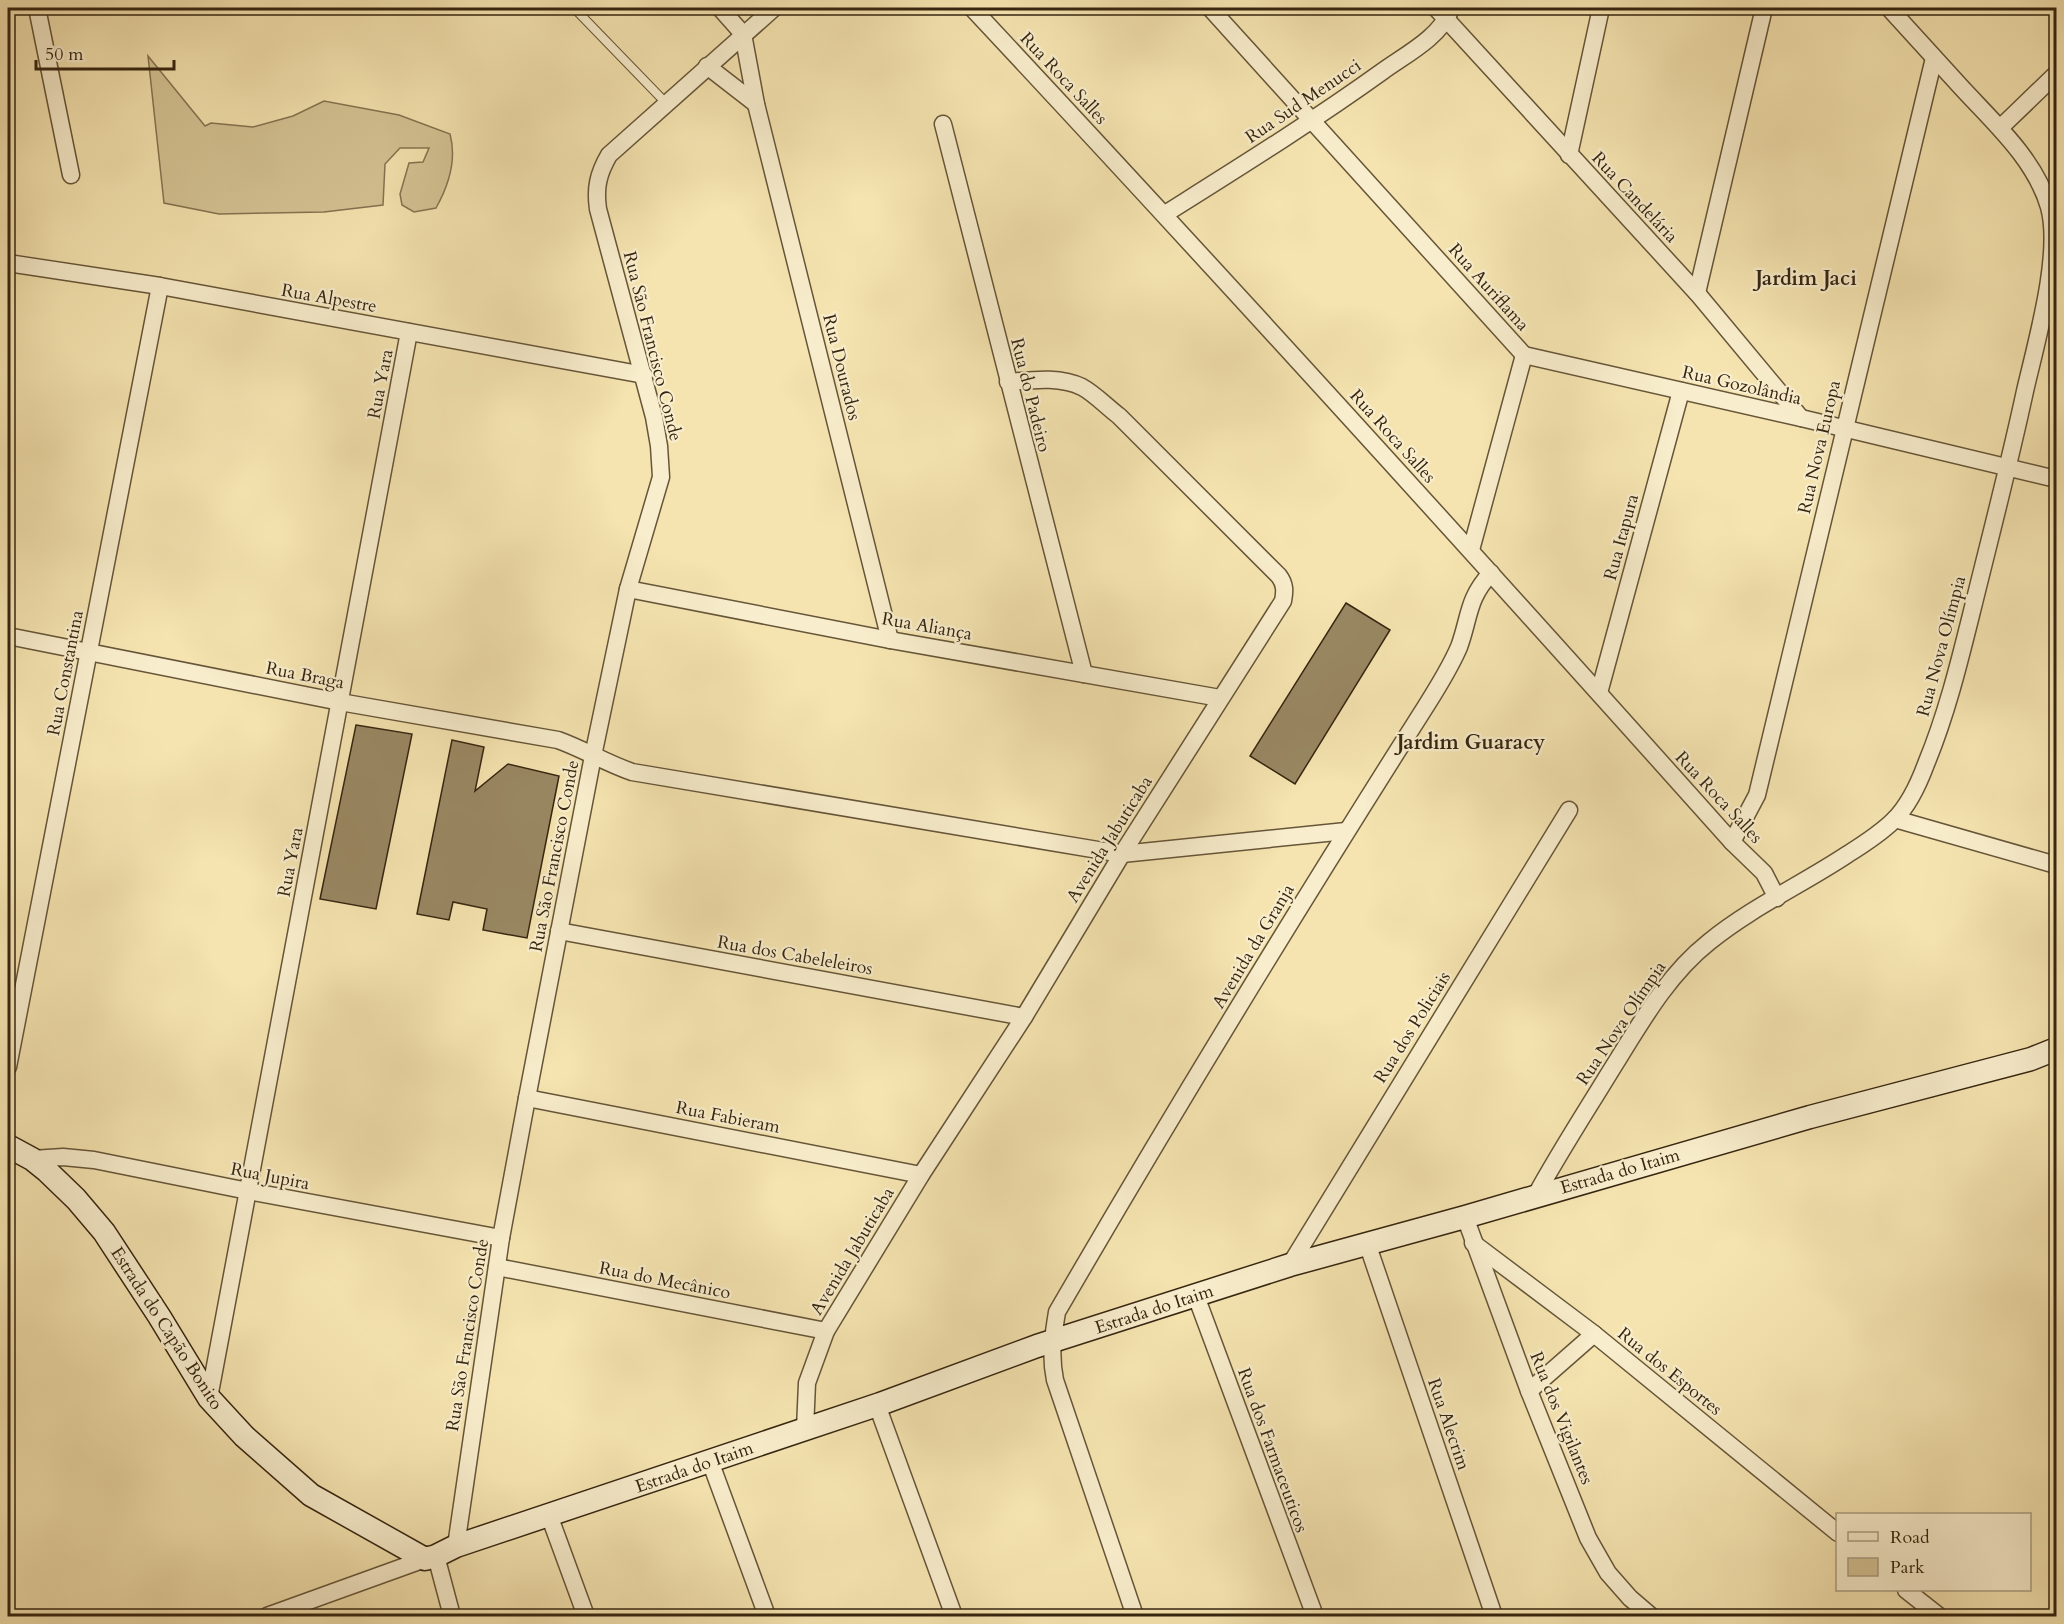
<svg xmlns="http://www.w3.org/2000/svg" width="2064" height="1624" viewBox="0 0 2064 1624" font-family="Cardo,serif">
	<rect width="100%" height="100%" fill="#f5e4b0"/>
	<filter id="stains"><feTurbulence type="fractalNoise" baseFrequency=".00333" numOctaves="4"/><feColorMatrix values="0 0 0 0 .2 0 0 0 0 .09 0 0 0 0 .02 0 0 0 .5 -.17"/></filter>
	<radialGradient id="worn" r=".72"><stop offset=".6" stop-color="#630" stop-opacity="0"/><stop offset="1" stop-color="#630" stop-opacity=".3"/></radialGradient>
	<path fill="#d5c495" stroke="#867452" stroke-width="1.5" d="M148 56 205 126 211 123 253 127 293 116 324 101 399 115 450 134C457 160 449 185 436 208L414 212 402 205 400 194 409 163 423 162 429 148H400L385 164 383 205 324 212 219 214 164 203Z"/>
	<g fill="#998863" stroke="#362510" stroke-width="1.5">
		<polygon points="1346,603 1390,630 1295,784 1250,756"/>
		<polygon points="356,725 412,734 376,909 320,899"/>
		<polygon points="452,740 484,747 475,791 508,764 559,776 527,938 483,930 487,909 453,902 449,920 417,914"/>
	</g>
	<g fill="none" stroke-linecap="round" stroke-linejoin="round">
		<defs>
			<polyline id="lane" points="574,8 666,103"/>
			<g id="street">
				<polyline points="37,8 71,175"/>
				<polyline points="720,8 743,34 756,104 890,640"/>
				<path d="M972 8C1229 283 1481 561 1732 842L1764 873 1777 898"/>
				<polyline points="1210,8 1524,355"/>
				<polyline points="1436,8 1697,293 1801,418"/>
				<polyline points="707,66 756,104"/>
				<polyline points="943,124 1084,674"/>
				<polyline points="2000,128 2056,74"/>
				<polyline points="1569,155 1601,8"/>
				<path d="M1165 214C1238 168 1312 122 1383 71 1405 55 1439 38 1450 11"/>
				<polyline points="8,263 160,286 644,375"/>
				<polyline points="1697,293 1764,8"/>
				<polyline points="1524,355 1801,418 2056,479"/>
				<polyline points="1471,550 1524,355"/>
				<polyline points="628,589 890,640 1220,698"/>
				<path d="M8 636 340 702 558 740C583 749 606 763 632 772L1122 854 1346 831"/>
				<polyline points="1599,693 1681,391"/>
				<polyline points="1895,819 2056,865"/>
				<polyline points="1732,842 1757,795 1934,58"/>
				<polyline points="559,931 1024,1017"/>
				<polyline points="8,1067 160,286"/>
				<polyline points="527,1098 921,1175"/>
				<polyline points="32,1159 63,1157 94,1160 248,1191 501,1238"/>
				<path d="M1536 1195C1559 1153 1585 1113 1610 1072 1639 1026 1666 976 1709 942 1752 907 1803 884 1848 854 1864 844 1881 833 1894 820 1909 805 1919 783 1926 764 1948 711 1961 655 1975 599 1992 530 2010 461 2025 391 2036 343 2062 254 2049 207 2035 159 1994 123 1961 87 1937 61 1913 34 1889 8"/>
				<polyline points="1465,1217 1529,1391 1588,1538 1608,1573 1630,1598 1651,1616"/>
				<polyline points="1367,1243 1494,1616"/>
				<polyline points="1473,1243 1594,1334 1838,1533"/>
				<polyline points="1290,1265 1569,810"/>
				<polyline points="497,1267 826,1331"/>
				<polyline points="1196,1296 1315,1616"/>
				<polyline points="1529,1391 1594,1334"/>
				<polyline points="209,1398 409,332"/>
				<polyline points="877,1405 954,1616"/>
				<path d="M805 1429 807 1383 826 1331 921 1175 1024 1017 1122 854 1283 601C1285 591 1285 584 1279 576L1119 416C1107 407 1095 394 1082 387 1060 376 1032 380 1008 382"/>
				<polyline points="710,1461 767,1616"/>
				<polyline points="549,1515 586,1616"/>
				<path d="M456 1546 501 1238 527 1098 593 756 628 589 661 477 659 446 654 417 598 209C595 188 598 174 609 155L774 8"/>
				<polyline points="436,1556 452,1616"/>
				<polyline points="1906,1590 1939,1616"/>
				<polyline points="267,1616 425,1559"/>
				<path d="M1135 1616 1055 1380C1050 1356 1053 1336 1057 1312 1176 1107 1299 906 1426 706 1438 687 1450 668 1459 647 1470 617 1467 599 1491 573"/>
			</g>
			<polyline id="secondary" points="8,1146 32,1159 47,1171 76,1199 104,1232 159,1316 209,1398 244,1436 311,1495 425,1559 436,1556 456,1546 880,1404 1037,1346 1290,1265 1465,1217 1810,1117 2031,1059 2056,1049"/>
		</defs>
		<use href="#lane" stroke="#665538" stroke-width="10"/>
		<use href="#street" stroke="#665538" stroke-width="19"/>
		<use href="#secondary" stroke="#362510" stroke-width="25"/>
		<use href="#lane" stroke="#f8edcc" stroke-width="8"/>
		<use href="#street" stroke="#f8edcc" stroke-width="16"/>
		<use href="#secondary" stroke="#f8edcc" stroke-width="22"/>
	</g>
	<g text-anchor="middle" stroke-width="4.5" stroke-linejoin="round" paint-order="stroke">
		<g font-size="18" fill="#362510" stroke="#f8edcc">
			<text transform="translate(1064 78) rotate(47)" y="6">Rua Roca Salles</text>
			<text transform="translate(1303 101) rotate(-34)" y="6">Rua Sud Menucci</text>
			<text transform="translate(1635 197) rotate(47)" y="6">Rua Candelária</text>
			<text transform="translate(1489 287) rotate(48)" y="6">Rua Auriflama</text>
			<text transform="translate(329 298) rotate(10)" y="6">Rua Alpestre</text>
			<text transform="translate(653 346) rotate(76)" y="6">Rua São Francisco Conde</text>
			<text transform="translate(842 367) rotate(76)" y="6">Rua Dourados</text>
			<text transform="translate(380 384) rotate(-79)" y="6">Rua Yara</text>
			<text transform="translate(1742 385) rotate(13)" y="6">Rua Gozolândia</text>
			<text transform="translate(1031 395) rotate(76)" y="6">Rua do Padeiro</text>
			<text transform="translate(1393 436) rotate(48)" y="6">Rua Roca Salles</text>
			<text transform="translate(1819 447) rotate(-77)" y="6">Rua Nova Europa</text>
			<text transform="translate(1621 537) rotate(-75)" y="6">Rua Itapura</text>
			<text transform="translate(927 626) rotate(10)" y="6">Rua Aliança</text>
			<text transform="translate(1941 646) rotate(-75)" y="6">Rua Nova Olímpia</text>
			<text transform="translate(65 673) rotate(-79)" y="6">Rua Constantina</text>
			<text transform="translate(305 675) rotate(11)" y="6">Rua Braga</text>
			<text transform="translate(1719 797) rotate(47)" y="6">Rua Roca Salles</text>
			<text transform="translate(1109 839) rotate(-58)" y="6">Avenida Jabuticaba</text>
			<text transform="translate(554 856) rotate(-79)" y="6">Rua São Francisco Conde</text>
			<text transform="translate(290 862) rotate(-79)" y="6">Rua Yara</text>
			<text transform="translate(1253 946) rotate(-59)" y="6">Avenida da Granja</text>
			<text transform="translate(795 955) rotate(10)" y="6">Rua dos Cabeleleiros</text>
			<text transform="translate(1621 1023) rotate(-56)" y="6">Rua Nova Olímpia</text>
			<text transform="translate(1412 1027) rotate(-58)" y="6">Rua dos Policiais</text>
			<text transform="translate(728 1117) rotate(11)" y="6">Rua Fabieram</text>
			<text transform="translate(1620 1171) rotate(-16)" y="6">Estrada do Itaim</text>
			<text transform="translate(270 1176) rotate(11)" y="6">Rua Jupira</text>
			<text transform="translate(852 1251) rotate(-59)" y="6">Avenida Jabuticaba</text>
			<text transform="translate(665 1280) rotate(11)" y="6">Rua do Mecânico</text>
			<text transform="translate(1154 1309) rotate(-18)" y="6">Estrada do Itaim</text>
			<text transform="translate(167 1328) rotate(57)" y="6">Estrada do Capão Bonito</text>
			<text transform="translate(467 1335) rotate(-81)" y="6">Rua São Francisco Conde</text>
			<text transform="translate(1670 1371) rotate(39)" y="6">Rua dos Esportes</text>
			<text transform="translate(1562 1418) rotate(68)" y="6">Rua dos Vigilantes</text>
			<text transform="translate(1449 1424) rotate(71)" y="6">Rua Alecrim</text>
			<text transform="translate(1273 1450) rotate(70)" y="6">Rua dos Farmaceuticos</text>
			<text transform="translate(694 1467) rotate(-19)" y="6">Estrada do Itaim</text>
		</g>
		<g font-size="21" font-weight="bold" fill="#362510" stroke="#f8edcc">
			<text x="1806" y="285">Jardim Jaci</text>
			<text x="1471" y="749">Jardim Guaracy</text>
		</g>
	</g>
	<rect width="2064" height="1624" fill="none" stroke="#f5e4b0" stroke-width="30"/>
	<rect x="9" y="9" width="2046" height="1606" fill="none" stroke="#362510" stroke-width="3"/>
	<rect x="15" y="15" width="2034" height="1594" fill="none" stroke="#362510" stroke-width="1.5"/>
	<rect x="1836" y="1513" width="195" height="78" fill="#f8edcc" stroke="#aa9d81" stroke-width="1.5"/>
	<rect x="1848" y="1532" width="30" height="9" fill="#f8edcc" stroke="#aa9d81" stroke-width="1.5"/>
	<text x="1890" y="1543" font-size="18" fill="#362510">Road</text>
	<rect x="1848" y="1558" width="30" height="18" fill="#d5c495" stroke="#aa9d81" stroke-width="1.5"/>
	<text x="1890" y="1573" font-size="18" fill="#362510">Park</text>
	<path d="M36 60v9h138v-9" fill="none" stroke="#362510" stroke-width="3"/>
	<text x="45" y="60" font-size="18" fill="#362510" stroke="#f8edcc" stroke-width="4.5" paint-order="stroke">50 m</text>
	<rect width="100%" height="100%" filter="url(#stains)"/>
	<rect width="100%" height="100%" fill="url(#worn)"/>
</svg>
